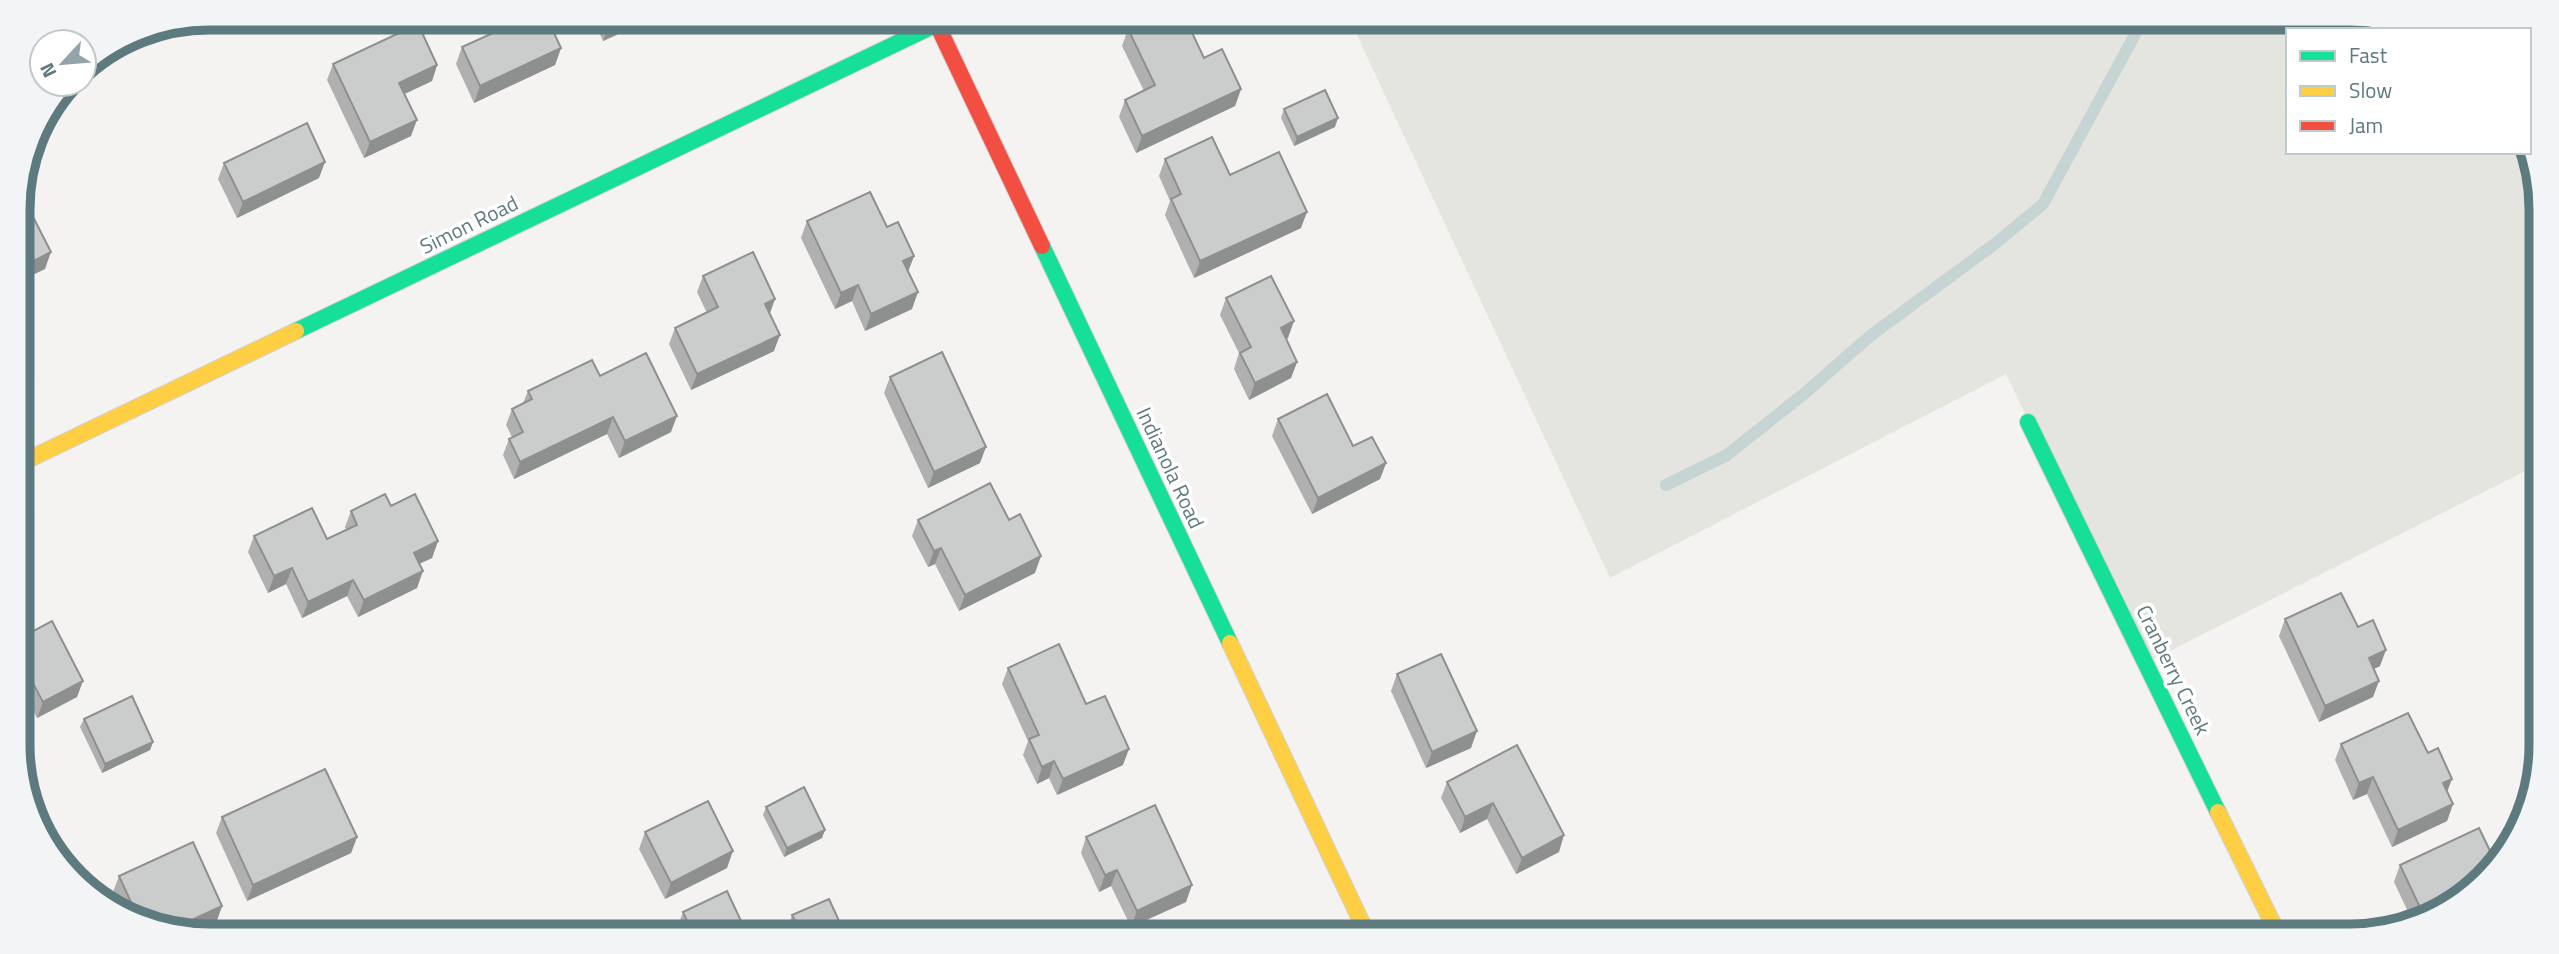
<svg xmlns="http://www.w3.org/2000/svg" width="2559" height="954" viewBox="0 0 2559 954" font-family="'Titillium Web',sans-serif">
	<rect width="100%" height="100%" fill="#f4f3f1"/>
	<polygon fill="#e4e5de" points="1349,18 2350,18 2412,28 2415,30 2288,30 2288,152 2526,152 2540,183 2541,463 2146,663 2006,374 1610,578"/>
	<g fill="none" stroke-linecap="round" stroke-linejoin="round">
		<polyline stroke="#c6d4d4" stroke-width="12" points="1666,485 1727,455 1805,393 1870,336 1996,243 2043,204 2144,18"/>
		<defs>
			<g id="fast">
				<polyline points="1042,246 1230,643"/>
				<polyline points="296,331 937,24"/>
				<polyline points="2028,422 2218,812"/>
			</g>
			<g id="slow">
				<polyline points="19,464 296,331"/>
				<polyline points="1230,643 1368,936"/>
				<polyline points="2218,812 2279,936"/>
			</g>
			<polyline id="jam" points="934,18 1042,246"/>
		</defs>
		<use href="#fast" stroke="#cfd0d0" stroke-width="18"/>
		<use href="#slow" stroke="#cfd0d0" stroke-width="18"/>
		<use href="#jam" stroke="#cfd0d0" stroke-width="18"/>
		<use href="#fast" stroke="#16e098" stroke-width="16"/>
		<use href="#slow" stroke="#ffcf43" stroke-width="16"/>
		<use href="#jam" stroke="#f24e42" stroke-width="16"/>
	</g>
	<g fill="#afb0af">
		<polygon points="501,18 547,18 561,48 555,65 474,103 456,64 462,47 502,29 499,22"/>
		<polygon points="593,18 654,18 603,41"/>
		<polygon points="1072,18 1115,18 1080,34"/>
		<polygon points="1128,29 1204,58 1241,89 1235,106 1136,153 1119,117 1125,100 1144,91 1122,46"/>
		<polygon points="333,64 437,65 432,81 405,94 411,136 364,158 327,80"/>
		<polygon points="1284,109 1335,127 1294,146 1281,118"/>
		<polygon points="1165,159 1230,175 1301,228 1194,278 1165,215 1170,201 1159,176"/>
		<polygon points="224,163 319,178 237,218 218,179"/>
		<polygon points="807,221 887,227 914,256 908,271 912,309 865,331 852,301 835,309 801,238"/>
		<polygon points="703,276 770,314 774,351 691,390 669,344 675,328 707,313 697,292"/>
		<polygon points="1226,298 1288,338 1286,339 1297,362 1291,378 1249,400 1234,369 1239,353 1220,315"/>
		<polygon points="600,376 671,432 619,458 607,434 514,479 503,455 509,439 512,437 506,425 512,409 523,403 528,391"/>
		<polygon points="890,377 980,463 928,488 884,393"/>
		<polygon points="1278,419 1353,446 1386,463 1380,479 1312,514 1272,436"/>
		<polygon points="391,506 438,541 432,558 419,564 417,588 358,617 347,596 302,618 286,584 268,593 248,552 254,536 327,539 346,530 345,527 351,511"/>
		<polygon points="918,520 1035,573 959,611 935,564 928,567 912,536"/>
		<polygon points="2285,619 2358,627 2380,666 2374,669 2373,697 2319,722 2279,636"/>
		<polygon points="20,638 77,697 37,718 21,687"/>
		<polygon points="1008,668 1086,704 1123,765 1057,795 1049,778 1037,784 1023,755 1028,741 1002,684"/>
		<polygon points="1397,674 1471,748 1426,768 1391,691"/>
		<polygon points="84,719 153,742 150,750 102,773 80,727"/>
		<polygon points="2341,744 2447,793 2453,804 2447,821 2392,847 2367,794 2353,800 2335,760"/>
		<polygon points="1517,745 1559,852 1516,874 1487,819 1460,833 1441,798 1447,782"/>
		<polygon points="766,807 822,838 784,857 763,815"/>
		<polygon points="222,817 357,837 351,853 247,901 216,833"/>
		<polygon points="645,832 727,868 665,899 639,849"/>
		<polygon points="1086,837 1186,902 1131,927 1111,886 1099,892 1081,853"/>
		<polygon points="2400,865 2466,897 2411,918 2394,882"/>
		<polygon points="119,876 222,906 216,923 147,926 121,909 113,892"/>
		<polygon points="683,912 748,936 680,936 677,928"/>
		<polygon points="792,915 840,923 837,932 827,936 795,936 789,924"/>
	</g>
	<g fill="#8e908f">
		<polygon points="624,18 654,18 603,41 609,24"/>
		<polygon points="1086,18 1115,18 1080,34"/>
		<polygon points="561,48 555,65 474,103 480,86"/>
		<polygon points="437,65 432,81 393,99 399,83"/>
		<polygon points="1241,89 1235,106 1136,153 1142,136"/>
		<polygon points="1338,118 1335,127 1294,146 1297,137"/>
		<polygon points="417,120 411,136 364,158 370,142"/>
		<polygon points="325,162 319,178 237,218 243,202"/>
		<polygon points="1307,212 1301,228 1194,278 1200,261"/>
		<polygon points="51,252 45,269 18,282 18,269"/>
		<polygon points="914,256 908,272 903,261"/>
		<polygon points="858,285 852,301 835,309 841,293"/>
		<polygon points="918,292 912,309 865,331 871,314"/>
		<polygon points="775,299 769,316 765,304"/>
		<polygon points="1294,321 1288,338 1275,344 1281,328"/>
		<polygon points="780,335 774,351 691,390 697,374"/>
		<polygon points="1297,362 1291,378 1249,400 1255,383"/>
		<polygon points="677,416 671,432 619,458 625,441"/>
		<polygon points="613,417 607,434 514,479 520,462"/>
		<polygon points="986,447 980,463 928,488 934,472"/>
		<polygon points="1386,463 1380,479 1312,514 1318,498"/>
		<polygon points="438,541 432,558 408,569 414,553"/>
		<polygon points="941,548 935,564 928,567 934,551"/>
		<polygon points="1041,556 1035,573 959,611 965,595"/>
		<polygon points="292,568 286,584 268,593 274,576"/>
		<polygon points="423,571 417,588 358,617 364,600"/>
		<polygon points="353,580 347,596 302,618 308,602"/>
		<polygon points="2386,650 2380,666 2363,674 2369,658"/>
		<polygon points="83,681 77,697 37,718 43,702"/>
		<polygon points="2379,681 2373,697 2319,722 2325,706"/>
		<polygon points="1477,731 1471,748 1426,768 1432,752"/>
		<polygon points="153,742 150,750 102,773 105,764"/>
		<polygon points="1129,749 1123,765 1057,795 1063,779"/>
		<polygon points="1054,761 1049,778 1037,784 1042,767"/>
		<polygon points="2373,777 2367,794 2353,800 2359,783"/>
		<polygon points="2452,779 2446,795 2443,783"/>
		<polygon points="1493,803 1487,819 1460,833 1465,817"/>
		<polygon points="2453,804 2447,821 2392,847 2398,830"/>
		<polygon points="825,830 822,838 784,857 787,848"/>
		<polygon points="1564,835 1559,852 1516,874 1522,858"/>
		<polygon points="357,837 351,853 247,901 253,885"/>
		<polygon points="733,851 727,868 665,899 671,883"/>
		<polygon points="1117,870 1111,886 1099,892 1105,875"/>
		<polygon points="1192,885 1186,902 1131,927 1137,911"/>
		<polygon points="222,906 216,923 192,934 170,930"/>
		<polygon points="840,923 837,932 827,936 812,936"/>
	</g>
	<g fill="#cbcdcc" stroke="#8e908f" stroke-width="2">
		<polygon points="510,18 547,18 561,48 480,86 462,47 513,24"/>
		<polygon points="606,18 624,18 609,24"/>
		<polygon points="1153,18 1185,18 1204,58 1222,49 1241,89 1142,136 1125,100 1155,85 1128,29"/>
		<polygon points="418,24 437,65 399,83 417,120 370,142 333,64"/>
		<polygon points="1325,90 1338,118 1297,137 1284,109"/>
		<polygon points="307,123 325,162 243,202 224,163"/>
		<polygon points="1212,137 1230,175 1279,152 1307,212 1200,261 1171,199 1181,194 1165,159"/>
		<polygon points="870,192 887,227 898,222 914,256 903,261 918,292 871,314 858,285 841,293 807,221"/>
		<polygon points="27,205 51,252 18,269 18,210"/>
		<polygon points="753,252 775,299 765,304 780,335 697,374 675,328 718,307 703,276"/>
		<polygon points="1271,276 1294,321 1281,328 1297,362 1255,383 1240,353 1251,347 1226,298"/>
		<polygon points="942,352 986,447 934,472 890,377"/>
		<polygon points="646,353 677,416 625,441 613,417 520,462 509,439 523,432 512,409 532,399 528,391 592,360 600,376"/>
		<polygon points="1327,394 1353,446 1372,437 1386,463 1318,498 1278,419"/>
		<polygon points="990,483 1009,520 1020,514 1041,556 965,595 941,548 934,551 918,520"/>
		<polygon points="385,494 391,506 415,494 438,541 414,553 423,571 364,600 353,580 308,602 292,568 274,576 254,536 312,508 327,539 357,525 351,511"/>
		<polygon points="2341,593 2358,627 2373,620 2386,650 2369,658 2379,681 2325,706 2285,619"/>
		<polygon points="52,621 83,681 43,702 20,659 20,638"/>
		<polygon points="1059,644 1086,704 1105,696 1129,749 1063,779 1054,761 1042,767 1029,739 1039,735 1008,668"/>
		<polygon points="1441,654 1477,731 1432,752 1397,674"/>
		<polygon points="132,696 153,742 105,764 84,719"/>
		<polygon points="2408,713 2428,753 2438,748 2452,779 2443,783 2453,804 2398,830 2373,777 2359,783 2341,744"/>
		<polygon points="1517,745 1564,835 1522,858 1493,803 1465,817 1447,782"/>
		<polygon points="325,769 357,837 253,885 222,817"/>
		<polygon points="804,787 825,830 787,848 766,807"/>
		<polygon points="708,801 733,851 671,883 645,832"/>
		<polygon points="1155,805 1192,885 1137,911 1117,870 1105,875 1086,837"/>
		<polygon points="2479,828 2494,859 2466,897 2423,914 2400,865"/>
		<polygon points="193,842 222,906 170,930 147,926 140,922 119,876"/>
		<polygon points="727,891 748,936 694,936 683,912"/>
		<polygon points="829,899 840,923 812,936 803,936 792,915"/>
		<polygon points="1207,922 1214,936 1175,936"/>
		<polygon points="870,931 872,936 858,936"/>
	</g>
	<g text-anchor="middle" stroke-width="7" stroke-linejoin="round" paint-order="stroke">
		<g font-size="21" fill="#5d7a7f" stroke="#fff">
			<text transform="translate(469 225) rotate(-26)" y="7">Simon Road</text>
			<text transform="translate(1170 468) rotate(65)" y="7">Indianola Road</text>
			<text transform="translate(2173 670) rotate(64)" y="7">Cranberry Creek</text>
		</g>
	</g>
	<path d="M0 0H2559V954H0ZM209 30H2350A179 179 0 0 1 2529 209V745A179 179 0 0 1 2350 924H209A179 179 0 0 1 30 745V209A179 179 0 0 1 209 30Z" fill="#f2f4f5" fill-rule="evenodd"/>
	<path fill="none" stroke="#5d7a7f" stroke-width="9" d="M209 30H2350A179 179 0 0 1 2529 209V745A179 179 0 0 1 2350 924H209A179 179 0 0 1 30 745V209A179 179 0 0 1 209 30Z"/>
	<rect x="2286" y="28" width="245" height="126" fill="#ffffff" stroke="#becacc" stroke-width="2"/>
	<rect x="2300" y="51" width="35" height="10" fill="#16e098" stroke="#becacc" stroke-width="2"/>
	<text x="2349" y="63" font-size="21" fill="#5d7a7f">Fast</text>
	<rect x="2300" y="86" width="35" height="10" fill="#ffcf43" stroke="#becacc" stroke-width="2"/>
	<text x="2349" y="98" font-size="21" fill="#5d7a7f">Slow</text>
	<rect x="2300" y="121" width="35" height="10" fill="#f24e42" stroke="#becacc" stroke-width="2"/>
	<text x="2349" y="133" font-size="21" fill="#5d7a7f">Jam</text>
	<g transform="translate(63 63) rotate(244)"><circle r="33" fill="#ffffff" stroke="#becacc" stroke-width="2"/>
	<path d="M0-5L12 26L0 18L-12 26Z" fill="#92a4a7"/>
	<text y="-10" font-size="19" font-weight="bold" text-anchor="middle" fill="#5d7a7f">N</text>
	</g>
</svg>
